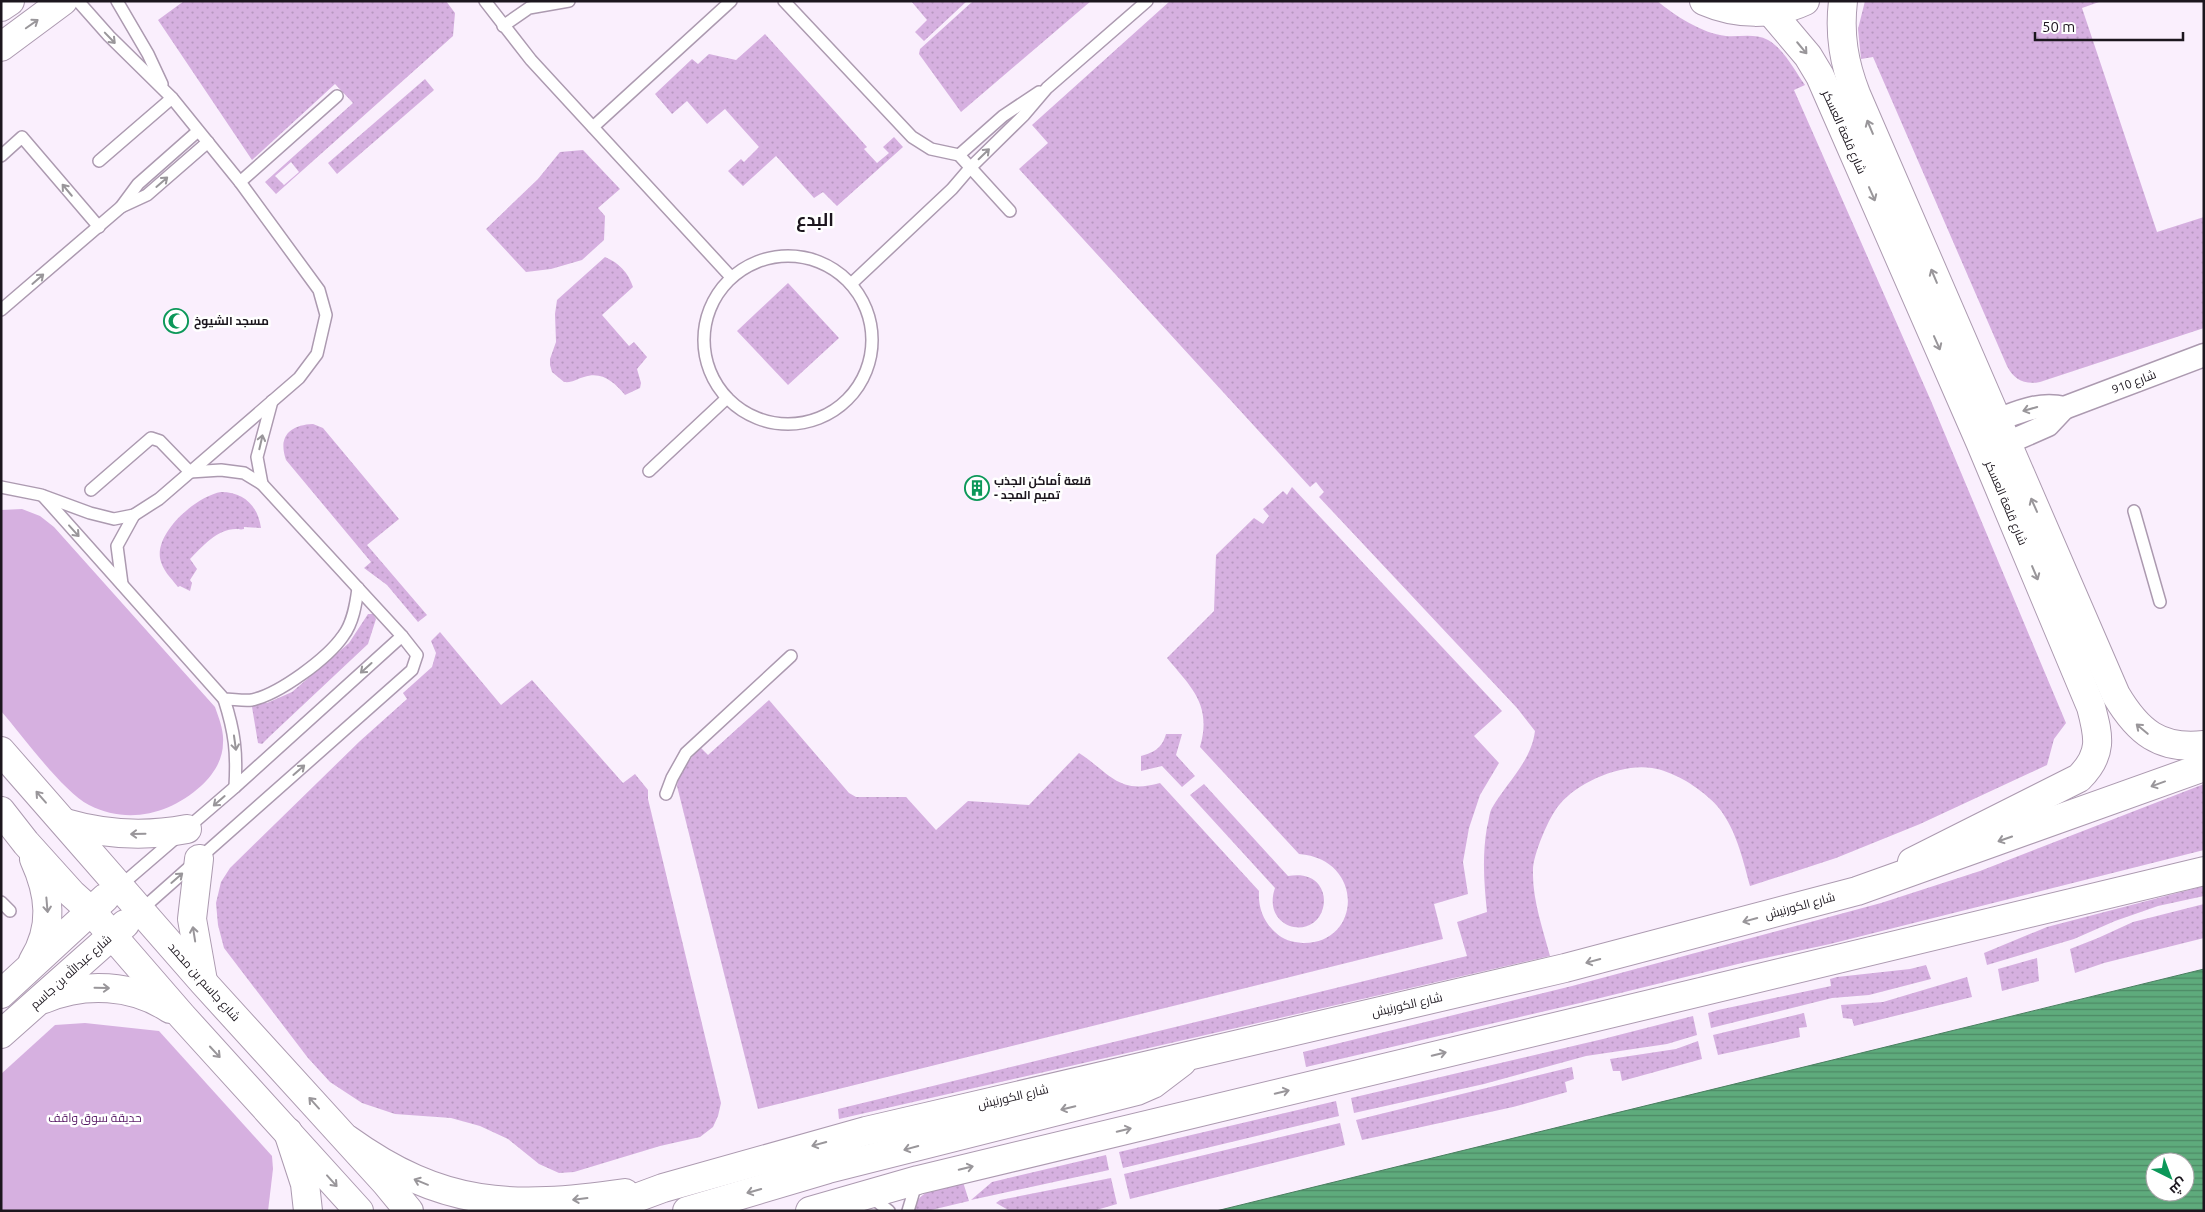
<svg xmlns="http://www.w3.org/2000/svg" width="2205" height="1212" viewBox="0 0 2205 1212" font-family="Ubuntu,Cairo,sans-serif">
	<defs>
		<pattern id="grass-dots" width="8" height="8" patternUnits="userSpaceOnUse" patternTransform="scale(1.25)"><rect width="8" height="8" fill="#d6b0e0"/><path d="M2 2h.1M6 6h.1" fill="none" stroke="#b797c0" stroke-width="1.8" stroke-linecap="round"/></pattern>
		<pattern id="water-rules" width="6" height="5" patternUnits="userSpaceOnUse" patternTransform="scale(1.25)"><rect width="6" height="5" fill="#5eab7c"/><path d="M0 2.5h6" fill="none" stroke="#4d8a65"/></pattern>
	</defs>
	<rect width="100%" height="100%" fill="#faeffd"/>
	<g fill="url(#grass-dots)" fill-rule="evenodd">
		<path d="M184 1H446L455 13 453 36 276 194 265 182 353 103 335 84 252 160 158 20ZM291 162 299 172 284 185 275 176Z"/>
		<polygon points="911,1 967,1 924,41 915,32 927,20"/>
		<polygon points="973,1 1091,1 961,112 919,54 920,49"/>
		<path d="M1170 1H1657C1676 16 1701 33 1726 36 1740 37 1755 33 1768 40 1785 50 1794 70 1805 85L1794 90 1931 401 2066 723 2054 739 2047 765 1920 824 1836 858 1750 886C1742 856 1734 819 1709 798 1695 785 1672 771 1652 768 1623 763 1579 781 1560 804 1549 816 1533 855 1533 870 1532 899 1543 929 1550 956L839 1119 838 1109 1467 956 1457 922 1487 912C1484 883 1482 856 1487 827 1489 821 1489 813 1492 808 1507 782 1531 762 1535 731L1517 708 1319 497 1324 492 1316 482 1310 487 1019 169 1048 143 1032 125Z"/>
		<path d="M1865 1H2102L2082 8 2157 232 2204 217V328L2040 382C2025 385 2014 380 2007 366L1873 57 1861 59 1858 29Z"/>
		<polygon points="765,34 867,147 864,149 877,163 889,153 883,147 894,137 903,147 837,206 823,192 814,198 776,156 743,186 728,171 741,159 744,162 759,147 725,109 707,124 687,101 672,114 655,94 692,59 698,64 709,54 736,60"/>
		<polygon points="425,79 434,90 337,174 328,163"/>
		<polygon points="583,150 620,189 598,208 605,216 604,240 582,260 551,269 526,272 486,229 538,179 560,152"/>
		<path d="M605 257C619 263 628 272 633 287L602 315 629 346 634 342 647 357 637 369 641 383 640 388 625 395C614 382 602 371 584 377 576 379 573 383 564 382L552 372 550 365V359L556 342 555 314 557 300Z"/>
		<polygon points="788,283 839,338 788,385 737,331"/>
		<path d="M313 424 323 428 399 519 367 545 427 615 418 622 387 585 364 568 371 562 286 460C278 437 289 425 313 424Z"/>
		<path d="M1292 487 1502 711 1474 736 1499 763 1480 795 1469 828 1463 862 1468 894 1434 904 1443 939 758 1109 677 786 679 774 700 747 708 755 769 700 849 793 856 797H906L936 830 968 801 1029 805 1079 753C1110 773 1118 795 1160 783L1259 891C1258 907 1263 921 1275 932 1283 940 1292 942 1303 943 1362 944 1365 859 1299 854L1200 747C1212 705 1192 688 1167 658L1214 611 1216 555 1254 518 1263 524 1269 516 1263 509 1283 491 1287 495Z"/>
		<path d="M221 492C244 492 258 506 261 528L244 527V529C241 530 238 529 236 529 217 529 202 547 190 559L197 569 190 580 192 583 190 591 180 586 178 587C171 578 162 570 160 558 156 531 197 496 221 492Z"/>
		<polygon points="368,614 373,614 376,619 368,644 269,737 262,744 258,743 252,707 253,703 259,702 267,703 292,692 349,643"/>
		<polygon points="440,632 501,705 532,680 623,783 635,774 648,790 648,799 721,1103 718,1116 713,1127 700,1137 660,1146 574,1172 559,1173 539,1164 508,1139 480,1126 451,1118 395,1114 362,1103 330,1082 308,1058 224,948 218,925 216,903 221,882 230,868 360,741 407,699 403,693 432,667 436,653 431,641"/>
		<path d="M1166 734H1182L1176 755 1195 776 1182 787 1162 766 1141 771V756C1155 752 1162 748 1166 734Z"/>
		<path d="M1204 784 1288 876C1299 874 1312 875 1319 885 1324 892 1325 900 1323 908 1314 942 1261 929 1275 888L1190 795Z"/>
		<polygon points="2204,784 2204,850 1830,944 1742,963 1580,1003 1306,1067 1303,1052 1572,986 1881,903 1980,871"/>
		<polygon points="2204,886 2204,896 2158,906 2115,921 2074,939 1987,965 1984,953 2047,927"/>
		<polygon points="2204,904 2204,938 2104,963 2075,973 2070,949 2098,938 2133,922"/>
		<polygon points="2037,958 2039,981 2002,991 1998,969"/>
		<polygon points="1926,965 1931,979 1869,995 1832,998 1711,1028 1708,1013 1718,1010 1831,986 1830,979 1837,977 1910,969"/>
		<polygon points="1967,977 1972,997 1854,1026 1852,1019 1843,1018 1841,1005 1883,1002"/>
		<polygon points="1804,1013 1807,1027 1799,1028 1800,1037 1718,1055 1713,1035"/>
		<polygon points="1693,1016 1697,1035 1667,1044 1586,1056 1484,1084 1354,1113 1351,1098 1603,1039"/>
		<polygon points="1698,1041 1702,1059 1622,1081 1620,1071 1613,1071 1610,1059 1676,1049"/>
		<polygon points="1572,1067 1574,1079 1565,1082 1567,1092 1513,1107 1362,1140 1356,1120"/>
		<polygon points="1336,1101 1339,1116 1123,1168 1119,1152"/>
		<polygon points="1340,1123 1345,1145 1130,1199 1124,1174"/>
		<polygon points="1106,1155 1109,1170 971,1200 992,1182"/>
		<polygon points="1111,1178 1117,1204 1093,1211 1010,1211 996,1203 1000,1200"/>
		<path d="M963 1182 969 1201 927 1211H915C915 1188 947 1186 963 1182Z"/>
	</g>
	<g fill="#d6b0e0">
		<path d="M22 509 40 516 54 527 215 707C219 719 224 730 223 743 223 760 213 775 201 786 170 814 128 825 89 805 62 791 23 736 1 711V510Z"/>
		<polygon points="85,1023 159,1031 272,1156 273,1169 268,1211 1,1211 1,1074 55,1025"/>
	</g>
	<path fill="url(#water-rules)" stroke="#4a7e60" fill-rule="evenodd" d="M2204 969V1211H1216ZM2155 1162H2185V1192H2155Z"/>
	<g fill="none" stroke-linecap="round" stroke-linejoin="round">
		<defs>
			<g id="service">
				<polyline points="117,1 148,54 162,84"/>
				<polyline points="485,1 531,60 731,277"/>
				<polyline points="784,1 912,137 931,149 959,155 1010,211"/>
				<polyline points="503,26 529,8 569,1"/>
				<polyline points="593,127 731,1"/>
				<polyline points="959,155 1003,116 1039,92"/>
				<polyline points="1,156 22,137 99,227"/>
				<polyline points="99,161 172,98"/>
				<polyline points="240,182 337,96"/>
				<polyline points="121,207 147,195 208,142"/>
				<circle cx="788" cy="340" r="84"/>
				<polyline points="851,284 952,189 970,168 1024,115 1047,88 1147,1"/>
				<polyline points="1,310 121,207 138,184 198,131"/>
				<polyline points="649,471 727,398"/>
				<polyline points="262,484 257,457 272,401"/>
				<polyline points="1,487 41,495 90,513 114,519 134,515 159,499 299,378 317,354 326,315 319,290 240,182 172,98 109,36 78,1"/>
				<polyline points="91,490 151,438 160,441 190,472 221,470 244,473 262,484 402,636 417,655 412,670 141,910"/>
				<path d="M43 496 224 699C233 699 243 701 252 700 279 694 327 659 343 636 353 623 356 604 358 588"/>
				<polyline points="2134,511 2160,602"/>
				<polyline points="122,584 117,546 134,515"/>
				<path d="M224 699C235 733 237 753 235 787"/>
				<polyline points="666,794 672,778 686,753 791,656"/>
				<polyline points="120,886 235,787 402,636"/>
				<polyline points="1,902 10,911"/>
				<polyline points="870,1196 889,1211"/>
				<polyline points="908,1211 916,1184"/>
			</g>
			<g id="minor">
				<path d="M1997 420C2019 412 2040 402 2064 408L2204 355"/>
				<polyline points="2007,443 2048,425 2064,408"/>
			</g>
			<g id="tertiary">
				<polyline points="1,751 203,982 386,1183 409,1211"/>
				<polyline points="1,811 26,843 72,894 91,911 182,1016 359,1211"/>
				<path d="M65 823C106 835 145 837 187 829"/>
				<polyline points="199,859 192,919 203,981"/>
				<path d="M33 961C54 927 50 894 34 859"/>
				<polyline points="1,994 105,898"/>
				<path d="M44 999C84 982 133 984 170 1009"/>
				<polyline points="1,1034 125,924"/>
			</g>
			<g id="primary">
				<path d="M1704 1C1736 15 1773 16 1805 1"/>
				<path d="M1843 1C1839 35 1844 63 1856 94L2116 695C2138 732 2160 750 2204 745"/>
				<polyline points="1,7 10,1"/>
				<path d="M1770 11 1808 56 1820 76 1980 442 2091 707C2099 737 2103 754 2079 778L1912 862"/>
				<polyline points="1,47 63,1"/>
			</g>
			<g id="trunk">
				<polyline points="288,1132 305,1184 308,1211"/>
				<path d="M347 1139C443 1208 511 1209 625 1193"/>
				<polyline points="601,1211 663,1188 866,1131 1565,968 1857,891 2204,767"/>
				<polyline points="687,1211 828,1169 1137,1091 1153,1084 1182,1062"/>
				<polyline points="810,1211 918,1180 2204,871"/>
			</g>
		</defs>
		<use href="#service" stroke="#ac9ab0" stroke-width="14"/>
		<use href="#minor" stroke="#ac9ab0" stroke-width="25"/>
		<use href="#tertiary" stroke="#ac9ab0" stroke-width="30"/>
		<use href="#primary" stroke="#ac9ab0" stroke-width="30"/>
		<use href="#trunk" stroke="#ac9ab0" stroke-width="30"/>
		<use href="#service" stroke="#fff" stroke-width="11"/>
		<use href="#minor" stroke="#fff" stroke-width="22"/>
		<use href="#tertiary" stroke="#fff" stroke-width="28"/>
		<use href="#primary" stroke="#fff" stroke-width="28"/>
		<use href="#trunk" stroke="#fff" stroke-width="28"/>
	</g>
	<defs><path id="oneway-shaft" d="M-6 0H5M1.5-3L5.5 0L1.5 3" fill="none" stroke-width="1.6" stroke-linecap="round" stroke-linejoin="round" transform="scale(1.25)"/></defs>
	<g stroke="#99969a">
		<use href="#oneway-shaft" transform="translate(32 24) rotate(-35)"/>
		<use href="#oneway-shaft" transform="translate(110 38) rotate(46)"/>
		<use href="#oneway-shaft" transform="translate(1802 48) rotate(50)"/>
		<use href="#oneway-shaft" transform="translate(1870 127) rotate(-113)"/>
		<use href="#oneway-shaft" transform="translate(984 154) rotate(-44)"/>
		<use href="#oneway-shaft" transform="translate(162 182) rotate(-41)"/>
		<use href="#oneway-shaft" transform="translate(67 190) rotate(-130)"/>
		<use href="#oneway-shaft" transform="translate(1872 194) rotate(66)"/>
		<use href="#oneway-shaft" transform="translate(1934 276) rotate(-113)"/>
		<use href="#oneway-shaft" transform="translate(38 279) rotate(-41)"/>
		<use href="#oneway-shaft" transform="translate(1937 343) rotate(66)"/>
		<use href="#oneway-shaft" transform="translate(2030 409) rotate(164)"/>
		<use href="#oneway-shaft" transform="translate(261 442) rotate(-77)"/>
		<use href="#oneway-shaft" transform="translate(2034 505) rotate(-114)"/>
		<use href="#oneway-shaft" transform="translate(74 531) rotate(48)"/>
		<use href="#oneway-shaft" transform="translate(2035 573) rotate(67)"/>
		<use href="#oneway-shaft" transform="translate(366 668) rotate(138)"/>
		<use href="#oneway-shaft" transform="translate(2142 729) rotate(-140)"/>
		<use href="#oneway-shaft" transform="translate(235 743) rotate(82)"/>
		<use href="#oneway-shaft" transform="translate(299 770) rotate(-41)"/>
		<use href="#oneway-shaft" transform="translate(2158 784) rotate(160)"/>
		<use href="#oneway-shaft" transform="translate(41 797) rotate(-131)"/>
		<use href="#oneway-shaft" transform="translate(219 801) rotate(139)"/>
		<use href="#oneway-shaft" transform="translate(138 834) rotate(179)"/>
		<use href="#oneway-shaft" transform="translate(2005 839) rotate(161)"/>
		<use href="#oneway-shaft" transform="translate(177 878) rotate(-41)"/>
		<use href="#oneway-shaft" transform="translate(47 905) rotate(85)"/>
		<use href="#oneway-shaft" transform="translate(1750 920) rotate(165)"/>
		<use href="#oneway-shaft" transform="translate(194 934) rotate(-99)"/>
		<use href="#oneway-shaft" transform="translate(1593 961) rotate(165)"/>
		<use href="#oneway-shaft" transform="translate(102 988) rotate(1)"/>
		<use href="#oneway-shaft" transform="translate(215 1052) rotate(47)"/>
		<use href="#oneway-shaft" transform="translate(1439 1054) rotate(-14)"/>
		<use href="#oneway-shaft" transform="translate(1282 1092) rotate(-14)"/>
		<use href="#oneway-shaft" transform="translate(314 1103) rotate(-132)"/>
		<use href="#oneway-shaft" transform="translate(1068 1108) rotate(167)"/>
		<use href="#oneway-shaft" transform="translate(1124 1130) rotate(-14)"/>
		<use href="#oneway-shaft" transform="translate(819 1144) rotate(165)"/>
		<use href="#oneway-shaft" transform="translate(911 1148) rotate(165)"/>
		<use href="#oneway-shaft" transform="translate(966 1168) rotate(-14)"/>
		<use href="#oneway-shaft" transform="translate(332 1181) rotate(48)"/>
		<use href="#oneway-shaft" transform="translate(421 1182) rotate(-158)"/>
		<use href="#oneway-shaft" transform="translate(754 1191) rotate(164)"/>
		<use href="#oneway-shaft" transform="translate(580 1199) rotate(173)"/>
	</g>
	<defs>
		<symbol id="mosque-ring" viewBox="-11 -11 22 22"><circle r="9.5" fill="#fff" stroke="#0c9859" stroke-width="1.5"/><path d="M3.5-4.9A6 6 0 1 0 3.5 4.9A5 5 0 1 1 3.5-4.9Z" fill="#0c9859"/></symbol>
		<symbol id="building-ring" viewBox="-11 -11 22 22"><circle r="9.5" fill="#fff" stroke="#0c9859" stroke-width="1.5"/><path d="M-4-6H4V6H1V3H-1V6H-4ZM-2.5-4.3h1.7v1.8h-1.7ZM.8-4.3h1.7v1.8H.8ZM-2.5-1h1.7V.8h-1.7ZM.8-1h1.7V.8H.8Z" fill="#0c9859"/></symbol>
	</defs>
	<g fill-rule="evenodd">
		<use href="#mosque-ring" x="162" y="307" width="28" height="28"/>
		<use href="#building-ring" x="963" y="474" width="28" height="28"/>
	</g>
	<g text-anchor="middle" stroke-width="5" stroke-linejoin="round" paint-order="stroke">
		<g font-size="12" fill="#1c161e" stroke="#fff">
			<text transform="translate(1844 132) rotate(66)" y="4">شارع قلعة العسكر</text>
			<text transform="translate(2134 382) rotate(-21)" y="4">شارع 910</text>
			<text transform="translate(2006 503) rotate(67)" y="4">شارع قلعة العسكر</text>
			<text transform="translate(1800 906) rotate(-15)" y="4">شارع الكورنيش</text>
			<text transform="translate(71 972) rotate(-42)" y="4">شارع عبدالله بن جاسم</text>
			<text transform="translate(204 982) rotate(48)" y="4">شارع جاسم بن محمد</text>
			<text transform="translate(1407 1005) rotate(-13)" y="4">شارع الكورنيش</text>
			<text transform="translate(1013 1097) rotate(-13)" y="4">شارع الكورنيش</text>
		</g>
		<g font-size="12" font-weight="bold" fill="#1c161e" stroke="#fff" text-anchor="start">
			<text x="194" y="325">مسجد الشيوخ</text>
			<text x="994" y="485">قلعة أماكن الجذب<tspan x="994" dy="14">- تميم المجد</tspan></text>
		</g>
		<g font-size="12" fill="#5b1e69" stroke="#fff">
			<text x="95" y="1122">حديقة سوق واقف</text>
		</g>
		<g font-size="18" font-weight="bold" fill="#1c161e" stroke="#fff">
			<text x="815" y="226">البدع</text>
		</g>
	</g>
	<rect width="2205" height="1212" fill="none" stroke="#1c161e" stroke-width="5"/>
	<g transform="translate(2170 1177) rotate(138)"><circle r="24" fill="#ffffff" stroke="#a4a2a5"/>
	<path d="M0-4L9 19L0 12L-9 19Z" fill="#0c9859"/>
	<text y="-8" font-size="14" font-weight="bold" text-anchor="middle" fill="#1c161e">ش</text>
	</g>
	<path d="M2035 32v8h148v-8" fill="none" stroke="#1c161e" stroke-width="2.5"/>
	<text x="2042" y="32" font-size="15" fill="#1c161e" stroke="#ffffff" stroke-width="4" paint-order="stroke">50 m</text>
</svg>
